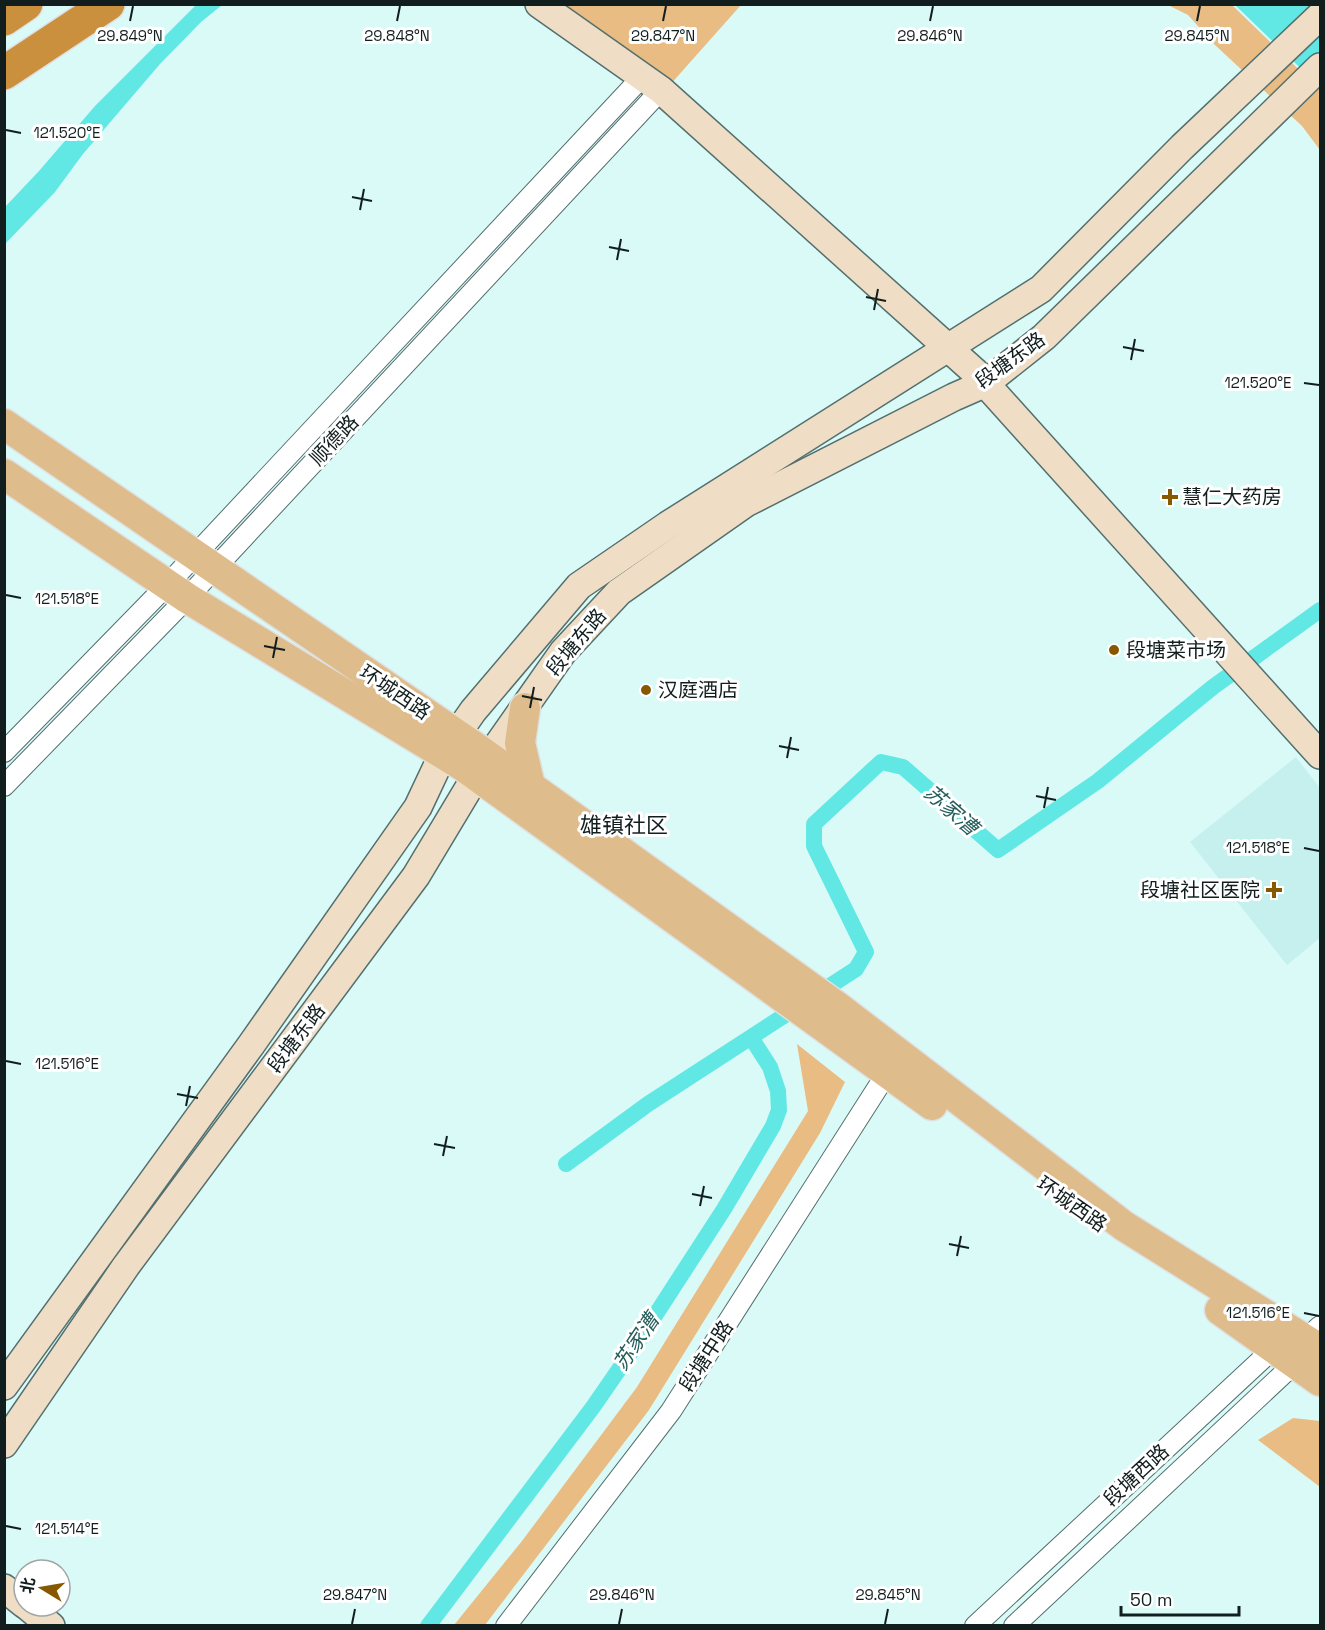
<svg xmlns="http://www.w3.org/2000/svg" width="1325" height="1630" viewBox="0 0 1325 1630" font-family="'Space Grotesk','Noto Sans SC',sans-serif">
	<rect width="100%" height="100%" fill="#dafaf8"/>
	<polygon fill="#c6f0ee" points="1296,757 1320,788 1320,938 1287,965 1190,842"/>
	<g fill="#e9bc83">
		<polygon points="564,5 741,5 669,86"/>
		<polygon points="1168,5 1232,5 1320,90 1320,150 1302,126 1215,45 1188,15"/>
		<polygon points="797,1044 845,1082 820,1133 649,1410 485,1625 454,1625 522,1541 637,1387 808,1111"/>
		<polygon points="1293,1418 1320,1421 1320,1487 1258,1440"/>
	</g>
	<g fill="#62e8e4">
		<polygon points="197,4 222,5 201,22 160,64 83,154 55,192 5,244 5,207 39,171 95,106"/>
		<polygon points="1235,5 1310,5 1320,15 1320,87"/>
	</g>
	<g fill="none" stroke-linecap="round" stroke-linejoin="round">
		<g stroke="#62e8e4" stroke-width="16">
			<polyline points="566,1164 648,1104 856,969 866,952 814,846 814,824 881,762 903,767 998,850 1098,781 1213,687 1320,610"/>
			<polyline points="428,1626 593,1407 638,1342 724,1209 773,1126 779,1110 778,1091 770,1067 752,1039"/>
		</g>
		<defs>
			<g id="street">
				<polyline points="4,752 168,584 642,77"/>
				<polyline points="4,786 187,598 661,90"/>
				<polyline points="506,1626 671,1411 887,1073"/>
				<polyline points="975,1626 1274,1348 1283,1345"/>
				<polyline points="1014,1626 1295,1363 1306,1339 1320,1326"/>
			</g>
			<g id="secondary">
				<polyline points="539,4 661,90 975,372 1320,755"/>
				<polyline points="4,1386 251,1045 418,807 443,754 473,711 579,586 668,525 1041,289 1182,147 1320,16"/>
				<polyline points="4,1444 126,1266 416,876 476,776 563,652 619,592 746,503 954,397 986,383 1044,337 1320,67"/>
				<polyline points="4,1588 24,1604"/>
				<polyline points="27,1606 51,1626"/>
			</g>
			<g id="primary">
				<polyline points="4,424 478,749 839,1008 1124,1226 1320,1349"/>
				<polyline points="4,474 187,598 463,766 932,1105"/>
				<polyline points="525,708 520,743 530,786"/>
				<polyline points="1220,1310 1320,1381"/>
			</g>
			<g id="highway">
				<polyline points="4,19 26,4"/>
				<polyline points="4,73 108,4"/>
			</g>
		</defs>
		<use href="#street" stroke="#536f6e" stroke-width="22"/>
		<use href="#secondary" stroke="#536f6e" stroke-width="30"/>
		<use href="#primary" stroke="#dee0e0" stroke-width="33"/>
		<use href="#highway" stroke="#dee0e0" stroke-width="36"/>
		<use href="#street" stroke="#fff" stroke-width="20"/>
		<use href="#secondary" stroke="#efdec5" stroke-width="27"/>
		<use href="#primary" stroke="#dfbc8b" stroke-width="30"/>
		<use href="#highway" stroke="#ca903e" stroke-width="33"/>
	</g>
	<path fill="none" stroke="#121e1e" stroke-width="2" d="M130 21 133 6M397 21 400 6M663 21 666 6M930 21 933 6M1197 21 1200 6M6 130 21 133M352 197 372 201M360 210 364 189M609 247 629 251M617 260 621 239M866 297 886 301M874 310 878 289M1123 347 1144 351M1131 360 1135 339M1304 383 1319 385M6 595 21 598M264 646 285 650M273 658 277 637M522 696 542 700M530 708 534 687M779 746 799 750M787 758 791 737M1036 796 1056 800M1044 808 1048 787M1304 848 1319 851M6 1061 21 1064M177 1094 198 1098M186 1106 190 1086M434 1144 455 1148M443 1156 447 1136M692 1194 712 1198M700 1206 704 1186M949 1244 969 1248M957 1256 961 1236M1304 1313 1319 1316M6 1526 21 1529M352 1624 355 1609M619 1624 622 1609M885 1624 888 1609"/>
	<g fill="#885800" stroke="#fff" stroke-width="2">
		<path d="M1167 488h6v6h6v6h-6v6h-6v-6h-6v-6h6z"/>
		<circle cx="1114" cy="650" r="6"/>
		<circle cx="646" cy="690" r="6"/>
		<path d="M1271 881h6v6h6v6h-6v6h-6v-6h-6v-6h6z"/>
	</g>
	<g text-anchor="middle" stroke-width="6" stroke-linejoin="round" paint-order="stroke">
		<g font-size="20" fill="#121e1e" stroke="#fff">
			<text transform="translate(1010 360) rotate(-36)" y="7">段塘东路</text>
			<text transform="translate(334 440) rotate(-47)" y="7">顺德路</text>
			<text transform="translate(576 642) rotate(-50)" y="7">段塘东路</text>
			<text transform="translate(395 692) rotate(34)" y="7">环城西路</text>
			<text transform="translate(296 1038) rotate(-53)" y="7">段塘东路</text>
			<text transform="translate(1072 1204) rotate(35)" y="7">环城西路</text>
			<text transform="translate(706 1356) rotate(-57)" y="7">段塘中路</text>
			<text transform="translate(1136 1475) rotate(-43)" y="7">段塘西路</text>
		</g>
		<g font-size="20" fill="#121e1e" stroke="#fff" text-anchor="start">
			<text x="1182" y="504">慧仁大药房</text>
			<text x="1126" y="657">段塘菜市场</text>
			<text x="658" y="697">汉庭酒店</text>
			<text x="1260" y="897" text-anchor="end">段塘社区医院</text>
		</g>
		<g font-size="21" font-style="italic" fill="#245d5b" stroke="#fff">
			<text transform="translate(951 810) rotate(41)" y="7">苏家漕</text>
			<text transform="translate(636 1342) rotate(-56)" y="7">苏家漕</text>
		</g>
		<g font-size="22" fill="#121e1e" stroke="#fff">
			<text x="624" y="833">雄镇社区</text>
		</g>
	</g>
	<g font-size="15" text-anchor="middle" fill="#121e1e" stroke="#fff" stroke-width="6" stroke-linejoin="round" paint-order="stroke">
		<text x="130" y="41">29.849°N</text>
		<text x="397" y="41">29.848°N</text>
		<text x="663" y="41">29.847°N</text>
		<text x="930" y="41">29.846°N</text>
		<text x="1197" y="41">29.845°N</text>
		<text x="67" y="138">121.520°E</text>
		<text x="1258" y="388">121.520°E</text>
		<text x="67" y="604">121.518°E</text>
		<text x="1258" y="853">121.518°E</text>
		<text x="67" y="1069">121.516°E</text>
		<text x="1258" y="1318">121.516°E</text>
		<text x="67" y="1534">121.514°E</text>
		<text x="355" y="1600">29.847°N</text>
		<text x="622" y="1600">29.846°N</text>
		<text x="888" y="1600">29.845°N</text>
	</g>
	<rect width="1325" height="1630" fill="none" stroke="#121e1e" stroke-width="12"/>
	<g transform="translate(42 1588) rotate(281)"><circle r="28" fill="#ffffff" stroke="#a0a5a5" stroke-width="1.5"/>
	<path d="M0-4.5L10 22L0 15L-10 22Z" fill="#885800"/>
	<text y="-9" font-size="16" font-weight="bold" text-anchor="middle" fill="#121e1e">北</text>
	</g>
	<path d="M1121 1606v9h118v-9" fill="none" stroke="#121e1e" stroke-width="3"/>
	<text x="1130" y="1606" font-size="18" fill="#121e1e" stroke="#ffffff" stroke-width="4.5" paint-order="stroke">50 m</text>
</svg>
